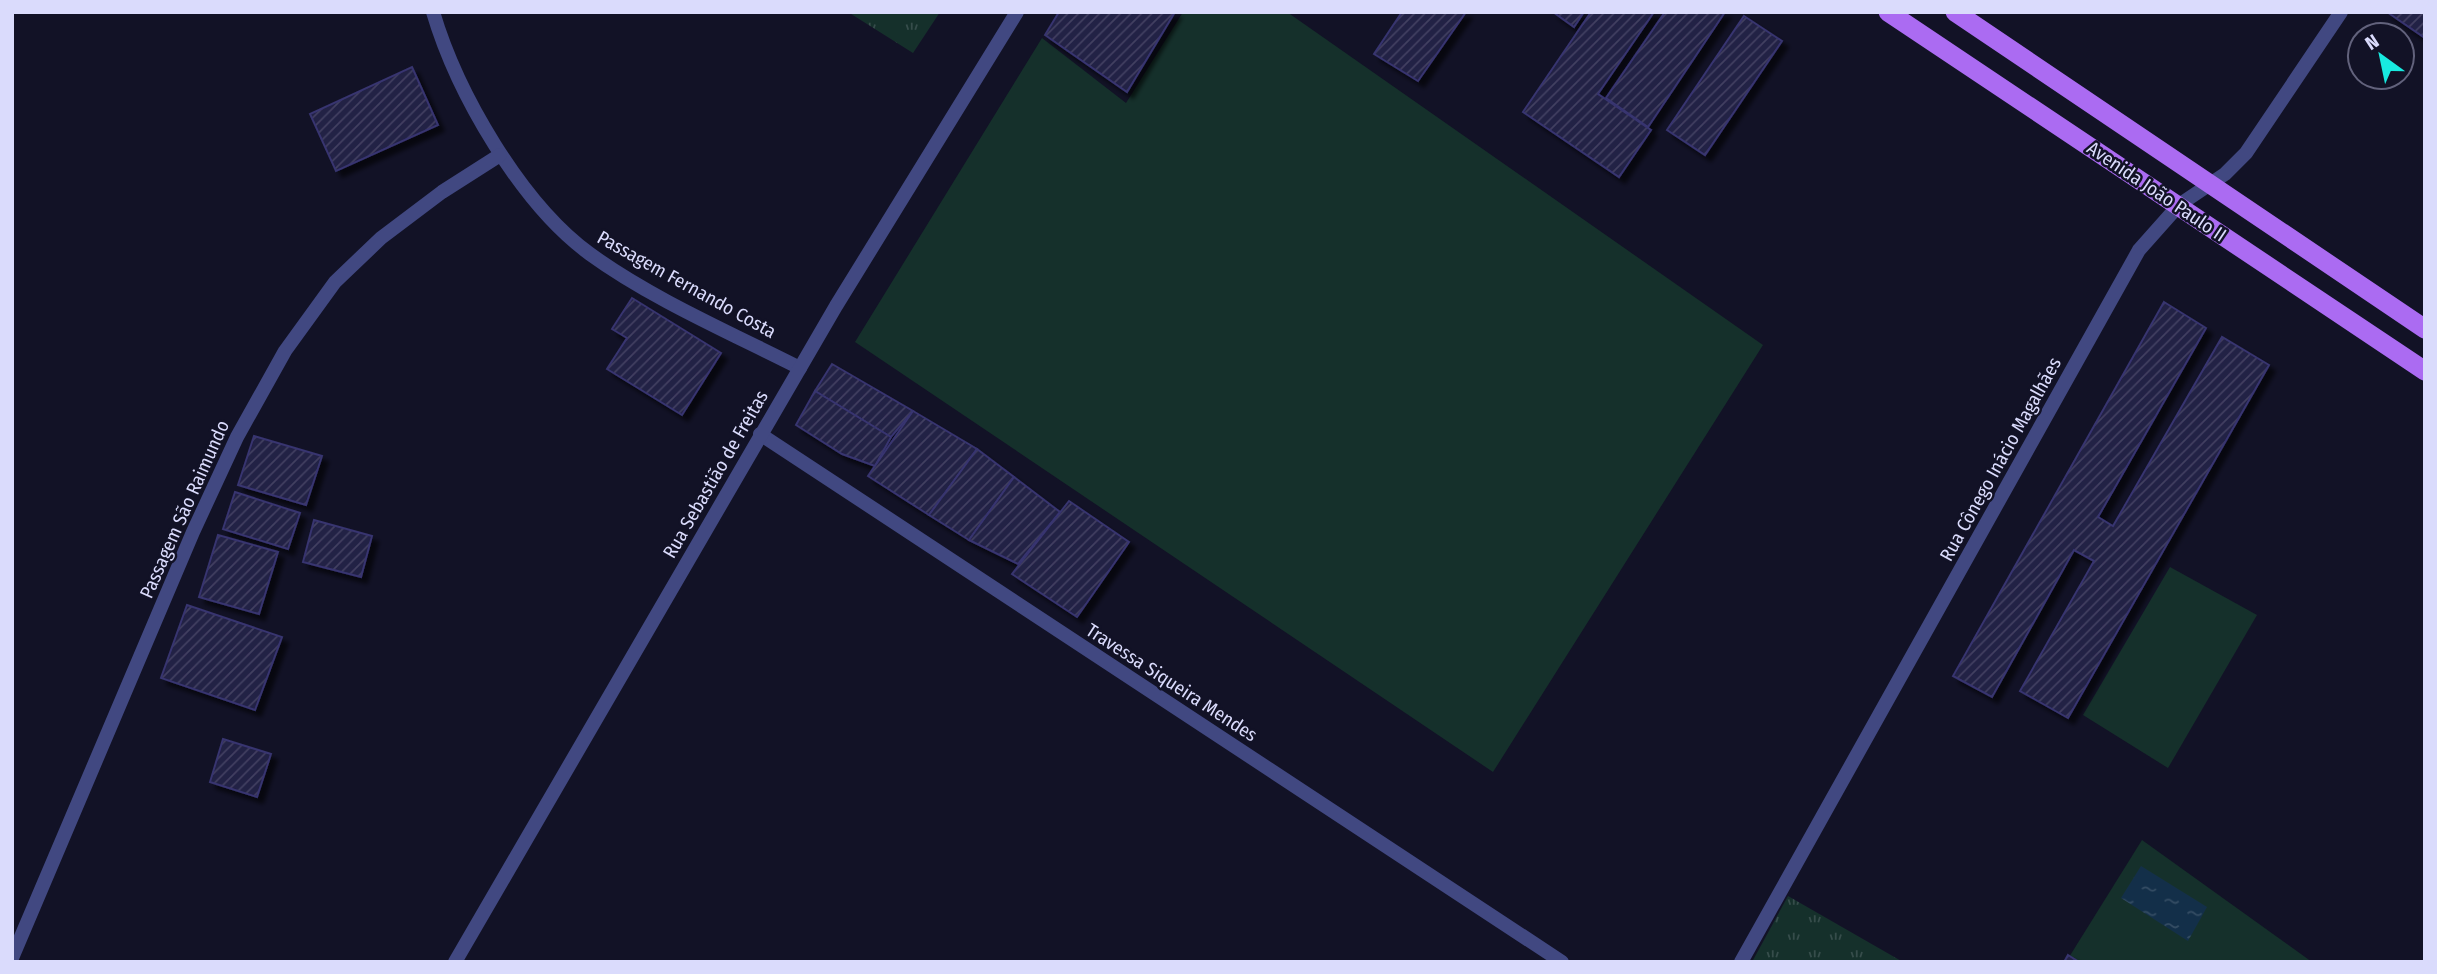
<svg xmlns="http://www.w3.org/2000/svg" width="2437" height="974" viewBox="0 0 2437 974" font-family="'Fira Sans Condensed',sans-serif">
	<defs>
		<pattern id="grass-tufts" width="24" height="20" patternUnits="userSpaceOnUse" patternTransform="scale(1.75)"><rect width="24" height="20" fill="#15302b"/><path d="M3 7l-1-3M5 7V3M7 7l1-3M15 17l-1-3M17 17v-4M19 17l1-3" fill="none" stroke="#364d4b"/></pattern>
		<pattern id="water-ripples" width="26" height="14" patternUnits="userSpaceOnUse" patternTransform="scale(1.75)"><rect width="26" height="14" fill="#132f49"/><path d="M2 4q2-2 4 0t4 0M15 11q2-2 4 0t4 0" fill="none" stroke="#354d64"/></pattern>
		<pattern id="building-hatch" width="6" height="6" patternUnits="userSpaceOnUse" patternTransform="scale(1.75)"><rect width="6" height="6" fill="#222045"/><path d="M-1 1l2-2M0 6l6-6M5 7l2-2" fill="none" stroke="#424061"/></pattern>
		<filter id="shadow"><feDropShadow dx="6" dy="6" stdDeviation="2" flood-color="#0009"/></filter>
	</defs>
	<rect width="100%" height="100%" fill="#121226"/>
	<g fill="url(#grass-tufts)">
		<polygon points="848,12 940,12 913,53"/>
		<polygon points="1788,896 1903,962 1752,962"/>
	</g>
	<g fill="#15302b">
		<polygon points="1183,12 1287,12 1763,345 1493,772 855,342 1042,38 1126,103"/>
		<polygon points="2170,567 2257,615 2168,768 2083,715"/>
		<polygon points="2142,840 2312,962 2066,962"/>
	</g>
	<polygon fill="url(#water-ripples)" points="2141,866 2207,907 2188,941 2121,898"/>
	<g fill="url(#building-hatch)" stroke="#37346f" stroke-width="2" filter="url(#shadow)">
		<polygon points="1059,12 1175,12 1127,92 1045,35"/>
		<polygon points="1402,12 1466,12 1418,81 1374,54"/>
		<polygon points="1553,12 1584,12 1574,27"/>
		<polygon points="1591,12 1654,12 1598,94 1651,130 1619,177 1523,112"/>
		<polygon points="1665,12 1725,12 1648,127 1606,98"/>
		<polygon points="2387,12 2425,12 2425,38"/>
		<polygon points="1744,16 1782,41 1705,155 1667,130"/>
		<polygon points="412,67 438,125 336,171 310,114"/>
		<polygon points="632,298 721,353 682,415 607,369 627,338 612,329"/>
		<polygon points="2164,302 2206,328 2098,517 2113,526 2222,337 2269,365 2068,718 2020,691 2094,561 2074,550 1992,697 1953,676"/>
		<polygon points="832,364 913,411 891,437 815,391"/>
		<polygon points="815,391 891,437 875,466 842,454 796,425"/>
		<polygon points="913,411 977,449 929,515 868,476"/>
		<polygon points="254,436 322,456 306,505 238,485"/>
		<polygon points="977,449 1014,477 969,540 929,515"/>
		<polygon points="1014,477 1060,512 1018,564 969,540"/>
		<polygon points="235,492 300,513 288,549 223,529"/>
		<polygon points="1069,501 1129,542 1077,617 1012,574"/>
		<polygon points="314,520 372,536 361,577 303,562"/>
		<polygon points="218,535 278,552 259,614 199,597"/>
		<polygon points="187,605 282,637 255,710 161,678"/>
		<polygon points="223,739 271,754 257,797 210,782"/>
		<polygon points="2068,955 2079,962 2064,962"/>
	</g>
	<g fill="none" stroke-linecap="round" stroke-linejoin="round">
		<g stroke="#414881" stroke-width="14">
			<path d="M433 12C457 93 521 204 590 254 652 299 731 333 800 368"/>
			<polyline points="760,434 1562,962"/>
			<polyline points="12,958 193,532 237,437 285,351 335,282 381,238 442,192 500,155"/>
			<polyline points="1741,962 2139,250 2179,205 2225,174 2246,153 2341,12"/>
		</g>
		<polyline stroke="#414881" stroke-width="14" points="455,962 836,306 1017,12"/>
		<g stroke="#ab6bf2" stroke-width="19">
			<polyline points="1888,12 2425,371"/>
			<polyline points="1955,12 2425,329"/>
		</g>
	</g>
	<g text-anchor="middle" stroke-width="5" stroke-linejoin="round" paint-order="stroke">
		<g font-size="19" fill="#dadbfc" stroke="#121226">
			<text transform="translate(2157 191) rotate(34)" y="7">Avenida João Paulo II</text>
			<text transform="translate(687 284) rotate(29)" y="7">Passagem Fernando Costa</text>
			<text transform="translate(2000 459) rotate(-61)" y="7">Rua Cônego Inácio Magalhães</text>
			<text transform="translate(715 474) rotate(-60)" y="7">Rua Sebastião de Freitas</text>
			<text transform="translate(184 509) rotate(-66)" y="7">Passagem São Raimundo</text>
			<text transform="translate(1172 682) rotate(33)" y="7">Travessa Siqueira Mendes</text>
		</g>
	</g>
	<rect width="2437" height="974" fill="none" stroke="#dadbfc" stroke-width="28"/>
	<g transform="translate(2381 56) rotate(327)"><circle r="33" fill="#121226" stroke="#62627c" stroke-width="2"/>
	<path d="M0-5L12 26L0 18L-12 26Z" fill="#18eae0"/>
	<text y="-10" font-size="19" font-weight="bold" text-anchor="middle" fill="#dadbfc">N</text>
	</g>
</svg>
